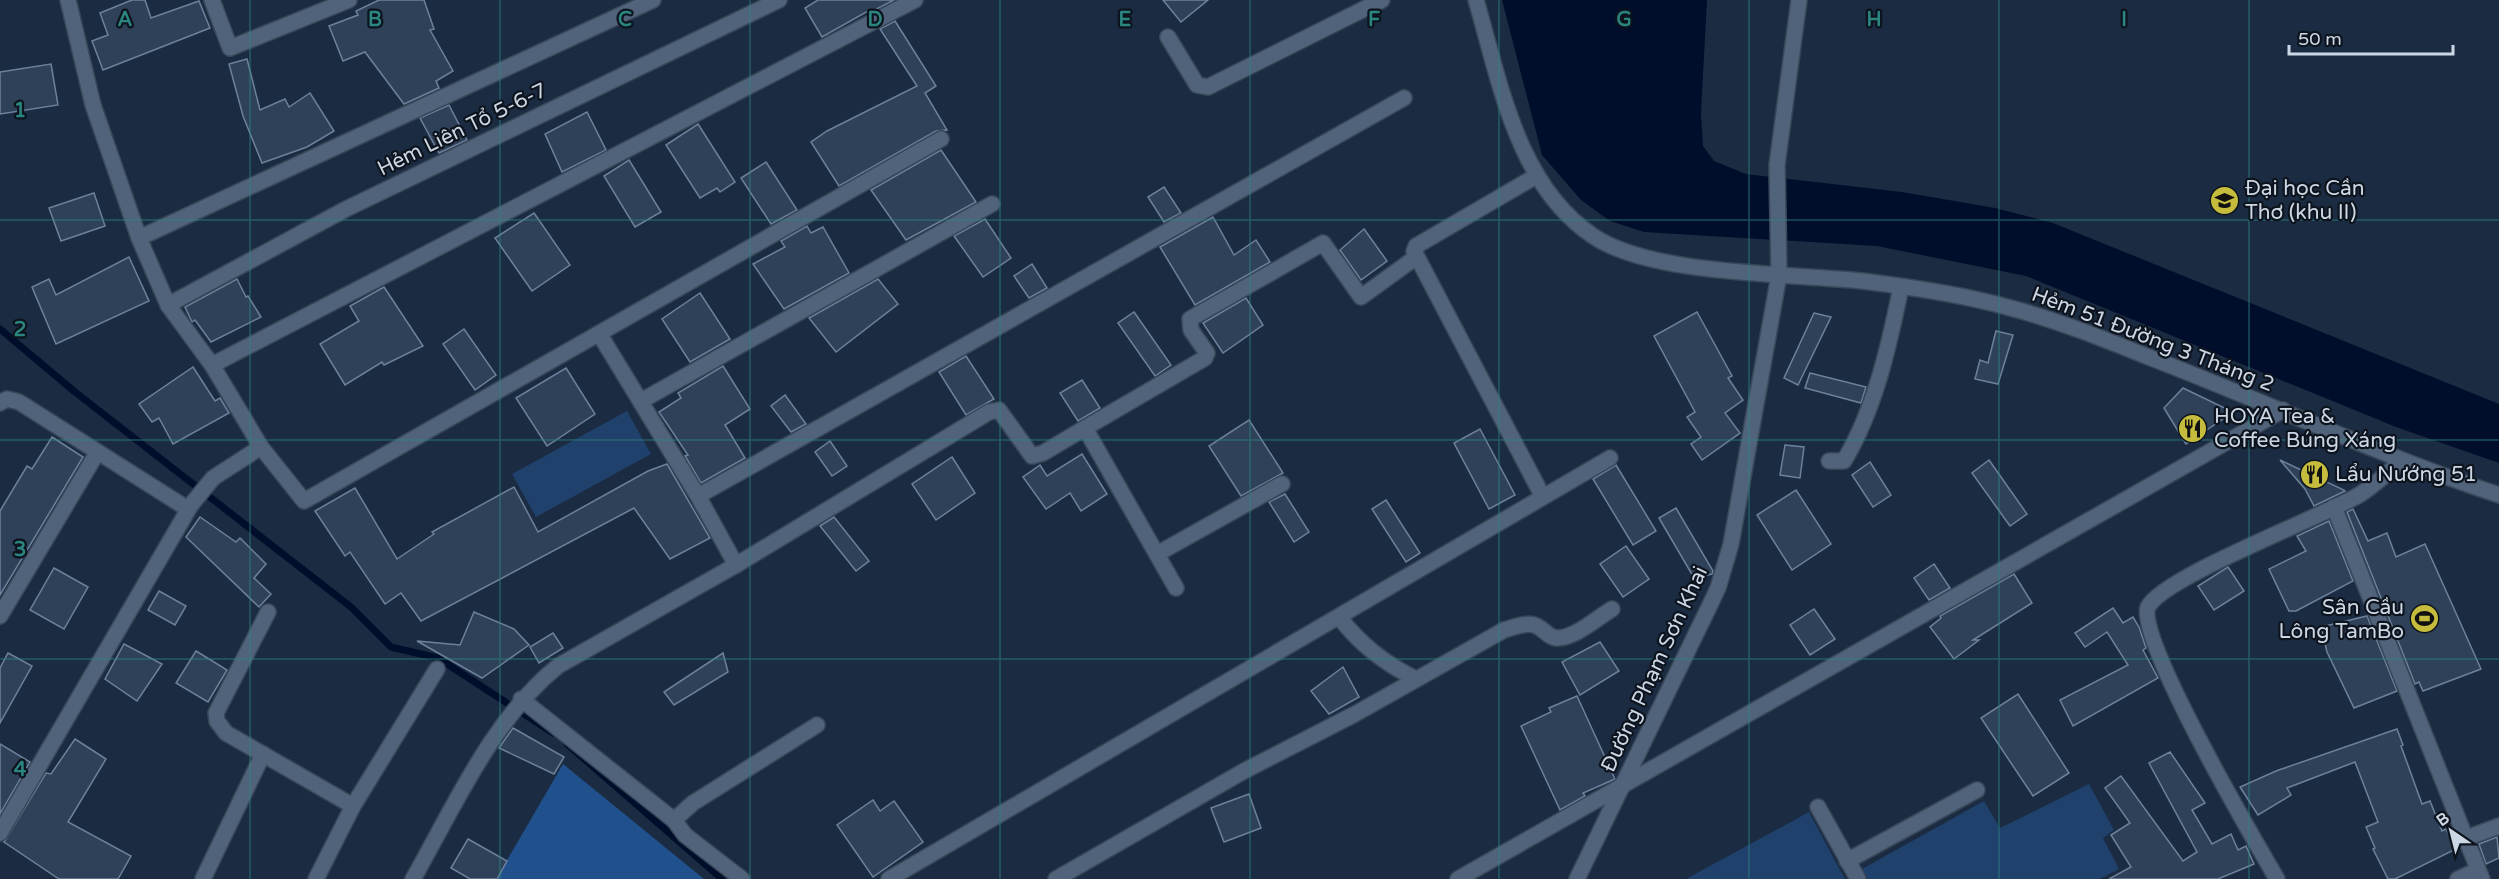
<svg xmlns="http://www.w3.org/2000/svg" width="2499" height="879" viewBox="0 0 2499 879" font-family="'Varela Round',sans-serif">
	<rect width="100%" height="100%" fill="#1b2c42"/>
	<g fill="#1f416b">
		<polygon points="627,411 651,454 536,517 512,474"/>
		<polygon points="2089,784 2114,830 2103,838 2119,869 2100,879 1868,879 1862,869 1984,801 2000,828"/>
		<polygon points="1809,812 1845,879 1686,879"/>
	</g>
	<polygon fill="#20518d" points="563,764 704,879 496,879"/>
	<polygon fill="#000e2b" points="1502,0 1707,0 1701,113 1703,146 1714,161 1746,174 1902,192 1995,208 2053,223 2499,404 2499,463 2396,427 2026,276 1877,246 1644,232 1610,221 1581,200 1542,155"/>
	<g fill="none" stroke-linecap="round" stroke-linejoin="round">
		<g stroke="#000e2b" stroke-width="7">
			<polyline points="0,329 75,392 351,607 391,647 438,658 553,733"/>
			<polyline points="567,744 722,879"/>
		</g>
	</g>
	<g fill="#2f4158" stroke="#6d819b" stroke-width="1.5">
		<polygon points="132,0 145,0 151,18 199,1 210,28 103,70 92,41 108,35 100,13"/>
		<polygon points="379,0 424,0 434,29 430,30 453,71 436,81 439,88 404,104 365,52 343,61 329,26 358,15 356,11"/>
		<polygon points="818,0 894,0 869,13 868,11 822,37 805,8"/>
		<polygon points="1163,0 1208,0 1181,22"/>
		<polygon points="895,21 936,86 925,93 947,130 936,131 839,186 811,142 827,131 917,86 880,29"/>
		<polygon points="247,59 260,110 285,99 289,107 310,93 334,131 307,147 262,163 243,116 229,64"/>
		<polygon points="51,64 58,105 0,114 0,72"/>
		<polygon points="449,105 467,140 439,153 420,118"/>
		<polygon points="587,112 606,150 562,172 545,134"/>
		<polygon points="698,124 735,182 720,192 717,188 700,198 666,145"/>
		<polygon points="941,150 976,202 906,240 871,190"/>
		<polygon points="629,160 661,212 635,227 604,176"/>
		<polygon points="766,162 797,210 771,224 741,178"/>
		<polygon points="1164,187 1181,213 1164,222 1148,197"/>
		<polygon points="94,193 105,226 61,241 49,208"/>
		<polygon points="534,213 570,265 532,291 495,238"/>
		<polygon points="1213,217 1234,255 1256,240 1270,262 1195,305 1160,247"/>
		<polygon points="985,219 1011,258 983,277 954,236"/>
		<polygon points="807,226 811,233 823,227 849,273 784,309 753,264 785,247 781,241"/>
		<polygon points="1364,229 1387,261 1361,280 1340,250"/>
		<polygon points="129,257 149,301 56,344 32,287 49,279 56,295"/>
		<polygon points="1032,264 1047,288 1029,298 1014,276"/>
		<polygon points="237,279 246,297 248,296 261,317 211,342 195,320 192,322 185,307"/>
		<polygon points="878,279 898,304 836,352 809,318"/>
		<polygon points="384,287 423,346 384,365 382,362 345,385 320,344 359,321 350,306"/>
		<polygon points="700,293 730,339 690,362 662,319"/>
		<polygon points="1246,298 1263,325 1223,353 1203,323"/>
		<polygon points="1134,312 1171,365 1155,376 1118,323"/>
		<polygon points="1697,312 1732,376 1728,378 1743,400 1725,413 1740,433 1702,460 1691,444 1701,437 1687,417 1695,412 1654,336"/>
		<polygon points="1814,313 1831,317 1798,385 1784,378"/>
		<polygon points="464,329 496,375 475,390 443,344"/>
		<polygon points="1996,331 2013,335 1998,384 1975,379 1980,360 1988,363"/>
		<polygon points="966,356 994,399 966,415 939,372"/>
		<polygon points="723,366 750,409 725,425 745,458 701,483 685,456 688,455 659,412 681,398 678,393"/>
		<polygon points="193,367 215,401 220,398 229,413 173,444 159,418 152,422 139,404"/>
		<polygon points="566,368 595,414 547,446 516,398"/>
		<polygon points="1810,373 1866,387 1861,403 1805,388"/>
		<polygon points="1082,380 1100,408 1078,421 1060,393"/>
		<polygon points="2183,388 2233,412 2186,444 2164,408"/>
		<polygon points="785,395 806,424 791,432 771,406"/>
		<polygon points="1249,420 1283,473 1241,496 1209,446"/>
		<polygon points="1480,429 1515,495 1489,509 1454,443"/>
		<polygon points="52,437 83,457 0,595 0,511 27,466 32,469"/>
		<polygon points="830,441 847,466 832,476 815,452"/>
		<polygon points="1785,445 1804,447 1800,478 1780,475"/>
		<polygon points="1082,454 1107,494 1081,511 1070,493 1046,509 1023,477 1040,465 1047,476"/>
		<polygon points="952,457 975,493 936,520 912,484"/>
		<polygon points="1989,460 2027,514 2010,526 1972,473"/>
		<polygon points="2280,460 2344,490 2345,491 2314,506 2305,489"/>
		<polygon points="1870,462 1891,495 1873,507 1852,475"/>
		<polygon points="667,464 710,538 670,559 634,508 421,621 401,593 385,604 350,552 345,556 315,511 355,488 397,559 434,534 432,532 514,487 538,532 648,471"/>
		<polygon points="1616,465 1656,531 1633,545 1593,479"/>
		<polygon points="1796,490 1831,544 1792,570 1757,515"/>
		<polygon points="1285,494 1309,532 1294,542 1269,502"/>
		<polygon points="1386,500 1420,553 1406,562 1372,509"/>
		<polygon points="1676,508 1713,571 1712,574 1694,578 1659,518"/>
		<polygon points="2353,509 2368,541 2387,533 2396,557 2425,544 2481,669 2423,691 2419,682 2415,684 2347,512"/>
		<polygon points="200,517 236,542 240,538 266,564 254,578 271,594 259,607 186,537"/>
		<polygon points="834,517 869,561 856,571 820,526"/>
		<polygon points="2329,521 2353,581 2296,611 2289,611 2269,569 2306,551 2297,536"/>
		<polygon points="1626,546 1649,579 1623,597 1600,564"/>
		<polygon points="1934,564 1950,588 1929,600 1914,578"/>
		<polygon points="2228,567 2244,591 2214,610 2198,586"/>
		<polygon points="54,568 88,587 64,629 30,610"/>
		<polygon points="2014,574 2032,603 1973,640 1979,640 1954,659 1930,627 1941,618 1940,616"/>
		<polygon points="159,591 186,606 175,625 148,610"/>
		<polygon points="2113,608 2123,623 2133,617 2139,627 2146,648 2143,650 2158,678 2073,726 2060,700 2128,665 2107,632 2085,647 2075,633"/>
		<polygon points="1814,609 1835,639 1810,655 1790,625"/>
		<polygon points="474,612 514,629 529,645 482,678 417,641 460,645"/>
		<polygon points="2367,616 2397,691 2354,708 2327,652 2321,627"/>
		<polygon points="553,633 563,648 539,663 530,647"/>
		<polygon points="1600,642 1619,671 1580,695 1562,662"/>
		<polygon points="124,644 162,664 137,701 105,679"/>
		<polygon points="196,651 227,670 208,702 176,683"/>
		<polygon points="8,653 32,666 0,723 0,668"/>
		<polygon points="723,653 728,672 674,705 664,692"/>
		<polygon points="1343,667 1359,697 1329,714 1311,691"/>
		<polygon points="2018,694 2069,773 2033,796 1981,718"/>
		<polygon points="1577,696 1615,779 1583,793 1585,796 1560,810 1521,726 1551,712 1549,708"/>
		<polygon points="513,728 564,757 554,774 499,748"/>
		<polygon points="2397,729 2403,745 2401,746 2422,804 2430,801 2442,831 2446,829 2456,849 2395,879 2388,879 2373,849 2375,848 2366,827 2378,822 2355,762 2287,788 2291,795 2258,815 2240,787 2276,771"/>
		<polygon points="75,739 106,759 68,822 131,856 118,879 59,879 4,842 46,773 51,774"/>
		<polygon points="0,744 30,762 0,814"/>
		<polygon points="2170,752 2205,803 2192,810 2212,844 2231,834 2238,850 2246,846 2254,864 2218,879 2109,879 2131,867 2111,835 2130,823 2105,788 2121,776 2183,861 2197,852 2149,763"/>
		<polygon points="1249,794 1261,828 1224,842 1211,808"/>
		<polygon points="873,800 880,811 894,801 923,842 873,877 837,825"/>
		<polygon points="2497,837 2499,858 2486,864 2479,844"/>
		<polygon points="468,839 507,861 497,879 470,879 451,868"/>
	</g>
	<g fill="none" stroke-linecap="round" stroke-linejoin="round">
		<defs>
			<g id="minor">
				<polyline points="68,0 93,105 139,238 168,305 212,365 261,447 304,501 941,139"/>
				<polyline points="212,0 230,48 349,0"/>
				<path d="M1476 0C1500 82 1517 185 1593 236 1652 276 1790 273 1862 281 1911 287 1960 294 2007 307 2057 320 2104 339 2151 358 2268 403 2381 456 2499 495"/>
				<polyline points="1168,37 1197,85 1208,87 1382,0"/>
				<polyline points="1536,176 1416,246 1414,251 1543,497"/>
				<polyline points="139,238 653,0"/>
				<polyline points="168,305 346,209 779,0"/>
				<polyline points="600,335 698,496 736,565"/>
				<polyline points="212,365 915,0"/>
				<polyline points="641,401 992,204"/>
				<polyline points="0,403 7,399 19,402 188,509"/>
				<polyline points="1085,428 1205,358 1207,353 1191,330 1190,319 1323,243 1361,297 1415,258"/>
				<path d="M1829 461H1844C1875 409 1889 346 1901 287"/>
				<polyline points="698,496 1404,98"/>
				<polyline points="2334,507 2482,879"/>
				<polyline points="1157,554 1282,484"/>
				<polyline points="268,612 216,713 217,721 226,733 353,806"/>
				<polyline points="0,616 97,453"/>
				<path d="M1339 617C1361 645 1384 663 1416 679"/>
				<polyline points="521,699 674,820"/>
				<polyline points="1818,807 1858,879"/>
				<polyline points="0,833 191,505 213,478 261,447"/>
				<polyline points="2464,839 2499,826"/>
				<polyline points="1847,861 1977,790"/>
				<polyline points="203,879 263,754"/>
				<polyline points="316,879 353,806 437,669"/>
				<path d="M413 879C454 807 493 718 558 666L736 565 989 412 999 410 1032 456 1043 453 1085 428 1176 588"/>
				<polyline points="742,879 685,835 674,820 693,803 817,725"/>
				<polyline points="889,879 1610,458"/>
				<path d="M1056 879 1244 771 1355 714 1504 630C1515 627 1530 620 1540 628 1546 632 1549 637 1556 638 1574 639 1597 618 1612 609"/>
				<polyline points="1458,879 2283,410"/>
				<polyline points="1577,879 1708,609 1718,588 1731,544 1779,275 1777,165 1799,0"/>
				<path d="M2277 879C2256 843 2134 635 2148 607 2163 577 2322 517 2359 495 2374 486 2388 472 2402 461"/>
				<polyline points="2458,879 2478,870"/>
			</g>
		</defs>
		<use href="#minor" stroke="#394759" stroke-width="18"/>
		<use href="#minor" stroke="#50637b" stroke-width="15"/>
	</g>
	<path fill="none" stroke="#2b8580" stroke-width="1.5" stroke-opacity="0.55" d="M250 0V879M500 0V879M750 0V879M1000 0V879M1250 0V879M1499 0V879M1749 0V879M1999 0V879M2249 0V879M0 220H2499M0 440H2499M0 659H2499"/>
	<defs>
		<symbol id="university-disc" viewBox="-11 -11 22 22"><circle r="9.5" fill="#c5bc3d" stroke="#0d141e"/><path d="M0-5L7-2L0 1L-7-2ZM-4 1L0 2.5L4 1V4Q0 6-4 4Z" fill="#111"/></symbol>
		<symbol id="restaurant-disc" viewBox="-11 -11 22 22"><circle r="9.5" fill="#c5bc3d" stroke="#0d141e"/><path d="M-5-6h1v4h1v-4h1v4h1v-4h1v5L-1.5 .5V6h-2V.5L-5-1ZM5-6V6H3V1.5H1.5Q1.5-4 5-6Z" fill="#111"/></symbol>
		<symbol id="stadium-disc" viewBox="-11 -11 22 22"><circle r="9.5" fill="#c5bc3d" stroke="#0d141e"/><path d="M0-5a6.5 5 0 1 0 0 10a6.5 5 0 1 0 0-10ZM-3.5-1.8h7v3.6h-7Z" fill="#111"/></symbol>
	</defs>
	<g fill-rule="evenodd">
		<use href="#university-disc" x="2208" y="184" width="33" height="33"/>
		<use href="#restaurant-disc" x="2176" y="412" width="33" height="33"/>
		<use href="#restaurant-disc" x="2298" y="458" width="33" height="33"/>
		<use href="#stadium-disc" x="2408" y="602" width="33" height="33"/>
	</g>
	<g text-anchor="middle" stroke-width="4.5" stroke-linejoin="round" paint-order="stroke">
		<g font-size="21" fill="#ccd7e5" stroke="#0d141e">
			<text transform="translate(462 129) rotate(-26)" y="7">Hẻm Liên Tổ 5-6-7</text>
			<text transform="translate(2153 339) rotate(21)" y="7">Hẻm 51 Đường 3 Tháng 2</text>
			<text transform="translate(1654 669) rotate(-65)" y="7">Đường Phạm Sơn Khai</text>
		</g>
		<g font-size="21" fill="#ccd7e5" stroke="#0d141e" text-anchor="start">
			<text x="2245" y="195">Đại học Cần<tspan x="2245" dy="24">Thơ (khu II)</tspan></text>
			<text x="2214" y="423">HOYA Tea &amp;<tspan x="2214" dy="24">Coffee Búng Xáng</tspan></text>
			<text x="2335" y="481">Lẩu Nướng 51</text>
			<text x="2404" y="614" text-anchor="end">Sân Cầu<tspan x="2404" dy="24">Lông TamBo</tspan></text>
		</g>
	</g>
	<g font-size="20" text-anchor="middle" font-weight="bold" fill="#2b8580" stroke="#0d141e" stroke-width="4.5" stroke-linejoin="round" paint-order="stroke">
		<text x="125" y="26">A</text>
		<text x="375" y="26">B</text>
		<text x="625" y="26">C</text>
		<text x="875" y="26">D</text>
		<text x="1125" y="26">E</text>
		<text x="1374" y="26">F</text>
		<text x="1624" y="26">G</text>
		<text x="1874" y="26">H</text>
		<text x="2124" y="26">I</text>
		<text x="20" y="117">1</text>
		<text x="20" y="336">2</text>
		<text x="20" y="556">3</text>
		<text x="20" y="776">4</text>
	</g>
	<g transform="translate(2451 831) rotate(325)" stroke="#0d141e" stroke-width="4.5" paint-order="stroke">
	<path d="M0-4.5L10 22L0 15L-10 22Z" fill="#ccd7e5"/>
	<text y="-9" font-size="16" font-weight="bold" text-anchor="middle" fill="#ccd7e5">B</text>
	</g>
	<path d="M2289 45v9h164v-9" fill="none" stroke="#ccd7e5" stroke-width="3"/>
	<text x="2298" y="45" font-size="18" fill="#ccd7e5" stroke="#0d141e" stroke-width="4.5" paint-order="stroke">50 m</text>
</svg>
